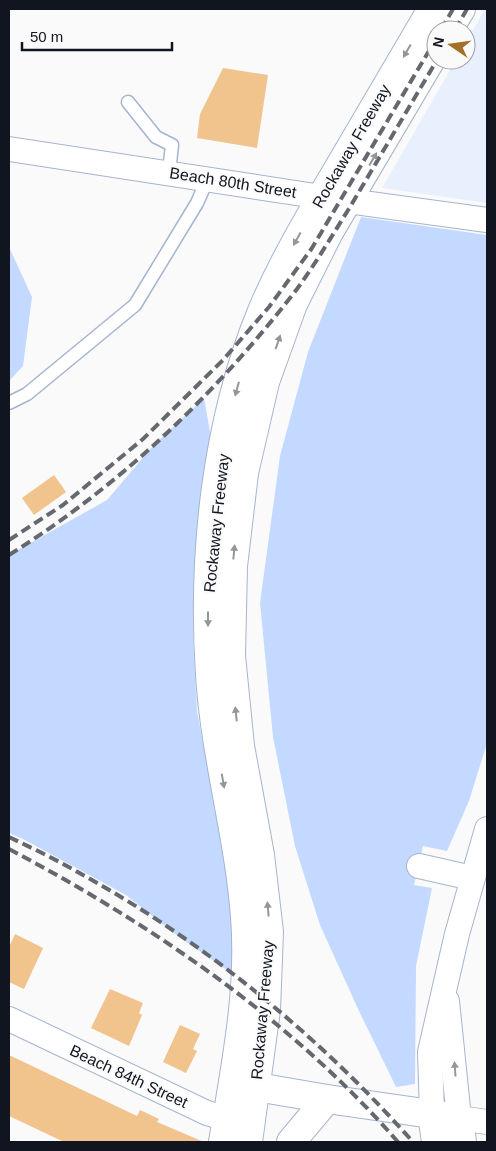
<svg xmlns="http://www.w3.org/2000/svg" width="496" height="1151" viewBox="0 0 496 1151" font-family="Arial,sans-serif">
	<rect width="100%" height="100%" fill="#fafafa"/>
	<polygon fill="#e8f0fe" points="485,9 487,9 487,203 382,188 456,60 466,60 466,42"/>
	<g fill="#c4d9ff">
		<polygon points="361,217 487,235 487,743 469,801 447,851 423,846 414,885 432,888 416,966 415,1084 396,1087 359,1011 320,925 295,846 273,737 260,603 280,456 308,352"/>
		<polygon points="9,247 32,297 23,366 9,381"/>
		<polygon points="204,398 212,443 198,526 193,637 197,711 221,838 235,942 234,975 175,934 126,895 25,840 9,833 9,555 107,500 153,446"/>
	</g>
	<g fill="#f1c38d">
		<polygon points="223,68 268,75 257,148 197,138 200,114"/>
		<polygon points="54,475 66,492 34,515 22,498"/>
		<polygon points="15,934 43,948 24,989 9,982 9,947"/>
		<polygon points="110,989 143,1003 139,1013 142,1015 129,1046 91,1028"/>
		<polygon points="180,1025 200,1034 193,1049 197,1051 186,1073 163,1062"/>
		<polygon points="9,1055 137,1116 140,1110 159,1119 157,1122 204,1142 64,1142 9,1116"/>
	</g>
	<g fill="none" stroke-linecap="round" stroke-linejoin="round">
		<defs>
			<g id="service">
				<polyline points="128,102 156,137 172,145 169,172"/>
				<polyline points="9,403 27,394 135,305 197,203 208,178"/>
			</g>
			<g id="minor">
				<polyline points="9,149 322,197"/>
				<polyline points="348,201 487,220"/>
				<polyline points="419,866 472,878"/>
				<polyline points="447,1001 459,1118 487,1122"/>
				<polyline points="9,1019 207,1113 244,1124"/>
				<polyline points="432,1114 430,1052 457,934 487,829"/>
			</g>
			<g id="tertiary">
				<polyline points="233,1083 327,1099 459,1118 462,1142"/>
				<polyline points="432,1114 436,1142"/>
			</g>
			<g id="primary">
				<polyline points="448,30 461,9"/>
				<path d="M223 1142C235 1068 251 992 245 917 239 835 215 757 210 675 202 554 216 423 262 311 283 261 311 215 338 169 370 115 401 62 432 9"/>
				<polyline points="248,1142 266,1010 269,932 260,855 240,746 231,656 233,566 244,473 265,382 293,304 329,232 436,51"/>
				<polyline points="291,1142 327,1099"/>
			</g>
		</defs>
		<use href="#service" stroke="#a5b4d0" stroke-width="15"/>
		<use href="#minor" stroke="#a5b4d0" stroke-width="26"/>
		<use href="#tertiary" stroke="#a5b4d0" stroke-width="30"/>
		<use href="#primary" stroke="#a5b4d0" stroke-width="30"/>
		<use href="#service" stroke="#fff" stroke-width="12"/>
		<use href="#minor" stroke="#fff" stroke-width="24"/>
		<use href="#tertiary" stroke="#fff" stroke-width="28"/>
		<use href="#primary" stroke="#fff" stroke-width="28"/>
		<g stroke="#65686e" stroke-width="4" stroke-dasharray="10 5" stroke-linecap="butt">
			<polyline points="441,30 453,9"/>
			<polyline points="455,30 467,9"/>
			<polyline points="9,540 63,505 143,439 223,360 269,307 312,248 436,39"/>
			<path d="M9 555C121 485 216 394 297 289 316 263 333 234 350 207 379 158 408 109 437 60"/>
			<path d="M9 837C34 849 59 861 83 875 206 943 320 1037 413 1142"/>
			<path d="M9 849C151 924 292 1020 398 1142"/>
		</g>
	</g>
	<defs><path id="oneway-solid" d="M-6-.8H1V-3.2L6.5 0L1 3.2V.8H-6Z" transform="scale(1.25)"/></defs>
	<g fill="#93969a">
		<use href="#oneway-solid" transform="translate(407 51) rotate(120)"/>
		<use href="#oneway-solid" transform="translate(373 159) rotate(-60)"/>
		<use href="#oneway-solid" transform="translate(297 239) rotate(119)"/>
		<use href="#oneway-solid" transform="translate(278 342) rotate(-71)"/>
		<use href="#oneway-solid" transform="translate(237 389) rotate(105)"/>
		<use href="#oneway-solid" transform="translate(234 552) rotate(-85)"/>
		<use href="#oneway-solid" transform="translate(208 619) rotate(90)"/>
		<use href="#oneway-solid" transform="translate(236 714) rotate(-96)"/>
		<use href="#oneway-solid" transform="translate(223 781) rotate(80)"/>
		<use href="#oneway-solid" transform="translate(268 909) rotate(-95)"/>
		<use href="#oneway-solid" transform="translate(455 1069) rotate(-94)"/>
	</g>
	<g text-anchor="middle" stroke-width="4" stroke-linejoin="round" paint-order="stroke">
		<g font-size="16" fill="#10151f" stroke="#fafafa">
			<text transform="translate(351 146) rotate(-60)" y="6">Rockaway Freeway</text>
			<text transform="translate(233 182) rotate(9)" y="6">Beach 80th Street</text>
			<text transform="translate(216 523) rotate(-84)" y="6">Rockaway Freeway</text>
			<text transform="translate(262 1010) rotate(-85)" y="6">Rockaway Freeway</text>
			<text transform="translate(129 1076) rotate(25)" y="6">Beach 84th Street</text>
		</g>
	</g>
	<rect width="496" height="1151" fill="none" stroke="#10151f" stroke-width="20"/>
	<g transform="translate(451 45) rotate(283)"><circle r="24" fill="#fafafa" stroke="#9c9ea2"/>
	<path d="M0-4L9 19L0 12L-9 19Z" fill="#a47028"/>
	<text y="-8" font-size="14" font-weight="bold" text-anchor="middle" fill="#10151f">N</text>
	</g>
	<path d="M22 42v8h150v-8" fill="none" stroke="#10151f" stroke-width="2.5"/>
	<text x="30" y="42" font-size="15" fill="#10151f" stroke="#fafafa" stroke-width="4" paint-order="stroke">50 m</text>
</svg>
